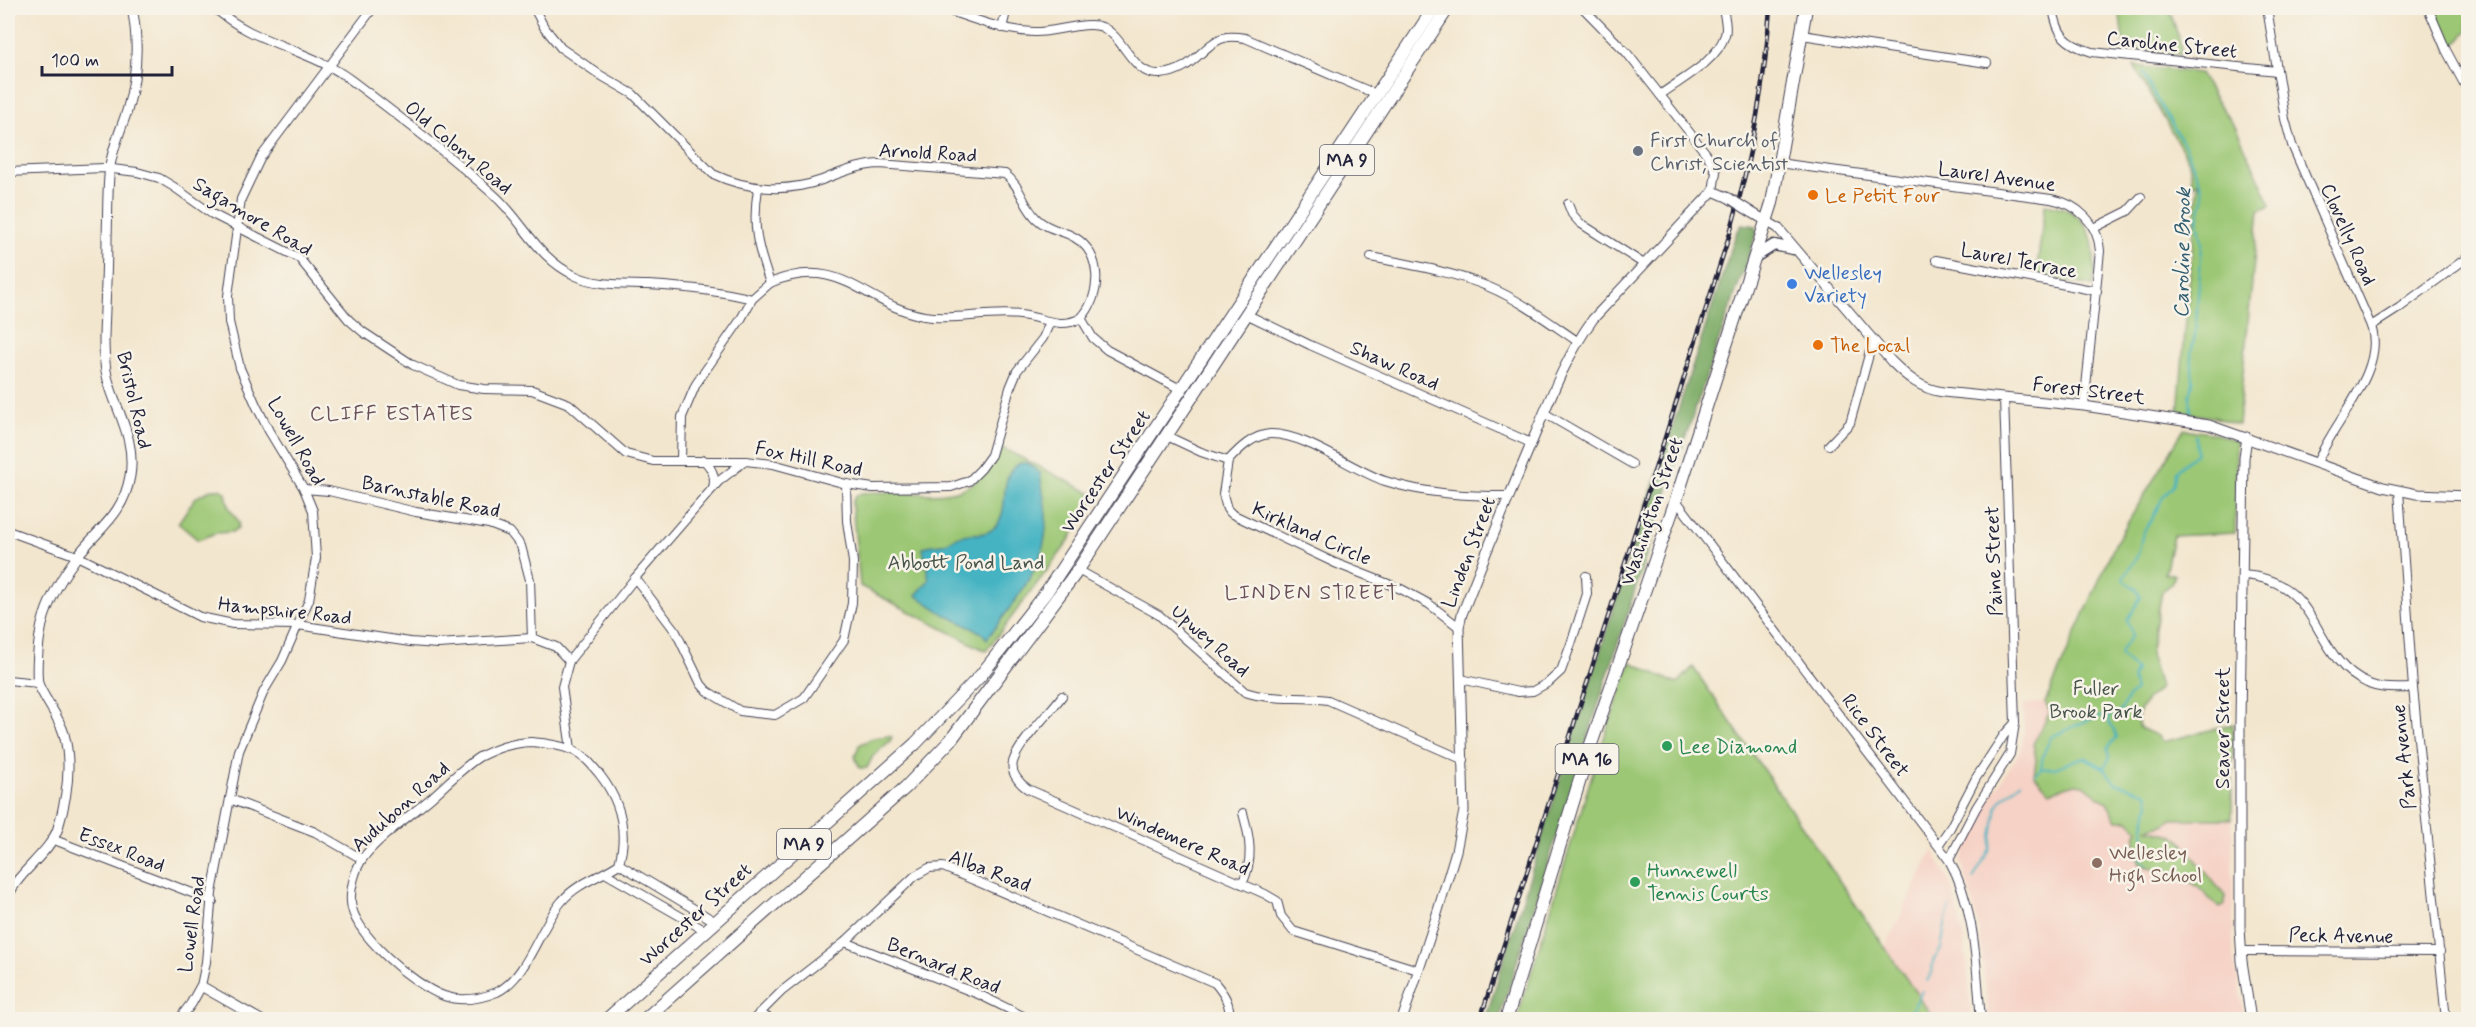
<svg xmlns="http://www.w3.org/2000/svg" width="2476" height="1027" viewBox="0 0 2476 1027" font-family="Mynerve,sans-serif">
	<rect width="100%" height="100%" fill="#f7f3e8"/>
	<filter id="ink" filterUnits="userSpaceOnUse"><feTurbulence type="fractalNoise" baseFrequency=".0167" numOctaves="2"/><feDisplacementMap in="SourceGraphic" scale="12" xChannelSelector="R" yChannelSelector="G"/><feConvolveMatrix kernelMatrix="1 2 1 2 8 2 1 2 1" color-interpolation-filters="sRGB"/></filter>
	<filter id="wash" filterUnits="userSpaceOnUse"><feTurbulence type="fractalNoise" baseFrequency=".008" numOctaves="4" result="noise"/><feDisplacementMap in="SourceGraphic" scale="24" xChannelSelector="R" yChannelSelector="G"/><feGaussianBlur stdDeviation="1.35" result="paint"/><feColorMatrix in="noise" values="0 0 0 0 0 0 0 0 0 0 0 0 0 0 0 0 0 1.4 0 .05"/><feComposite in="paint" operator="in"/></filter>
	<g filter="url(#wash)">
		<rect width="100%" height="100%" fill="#f3e6ce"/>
		<g fill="#f6d1c5">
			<polygon points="2045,703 2117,820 2232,819 2233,955 2245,1019 1989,1019 1979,927 1961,861 1983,811 2021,749 2024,733 2024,704"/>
			<polygon points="1933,850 1949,881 1958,911 1965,951 1972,1019 1934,1019 1885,948"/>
		</g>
		<g fill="#9cc774" stroke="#5f7458" stroke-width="1.5">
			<polygon points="2119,8 2169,8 2181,45 2180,55 2124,49"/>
			<polygon points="2434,8 2468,8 2468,30 2451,49"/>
			<polygon points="2134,66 2200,73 2212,94 2236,128 2271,205 2259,210 2238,425 2213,417 2178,412 2198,182 2193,185 2189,162"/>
			<path d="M2045 204C2096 211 2096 245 2093 286L2036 275Z"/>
			<path d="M2184 429 2216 434 2236 441 2235 533 2173 536 2165 574H2174V577L2171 584 2162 592 2150 654 2160 687C2150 699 2131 709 2140 728L2158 736 2163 742 2233 724 2232 819H2172L2166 824 2147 829 2173 835 2180 840 2225 896V904L2219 908 2197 886 2181 876 2141 865C2135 857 2133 837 2138 829L2129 820H2117L2107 803 2084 785 2075 784 2050 792 2034 775 2036 759 2033 744 2050 712 2045 703 2116 542Z"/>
			<path d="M1002 448 1097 496 1064 548 986 651 860 586 852 503 855 497 861 493C921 487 969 515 1002 448Z"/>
			<polygon points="212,489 221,489 226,493 229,508 239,522 238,528 232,532 216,533 198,540 178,523 195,498"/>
			<polygon points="1631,662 1677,684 1693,667 1934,1019 1517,1019 1599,752"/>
			<polygon points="888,736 892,737 890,741 873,756 867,768 860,768 855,757 859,745 873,738"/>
		</g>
		<path fill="#7dac66" stroke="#506750" stroke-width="1.5" d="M1742 224 1756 226 1757 233C1663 492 1582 756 1499 1019L1485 1020 1628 562 1736 234Z"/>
		<path fill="#45b3c2" stroke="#346a7e" stroke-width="1.5" d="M1021 463H1027L1040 473C1042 489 1047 507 1046 524 1046 568 1011 605 987 639L982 633 944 614 916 595 929 580 923 548C930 543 938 546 946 543 951 541 957 536 963 535 977 532 985 538 997 525 1011 507 996 473 1021 463Z"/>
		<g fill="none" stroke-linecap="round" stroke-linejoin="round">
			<g stroke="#45b3c2" stroke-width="2">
				<polyline points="2143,72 2152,91 2185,146 2202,188 2203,199 2198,220 2202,243 2195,336 2191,352 2193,382 2190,396 2191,412"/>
				<polyline points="2110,715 2109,724 2114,729 2117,737 2108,748 2110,757 2104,768 2115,783 2147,793 2149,803 2143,833 2146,841 2141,860 2148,865"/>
				<polyline points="2041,769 2055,768 2084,757 2104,768"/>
				<polyline points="2035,774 2041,769 2043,755 2051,737 2088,720 2116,713 2121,710 2129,696 2135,691 2132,678 2136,670 2121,656 2121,651 2132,635 2127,620 2141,597 2136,589 2123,579 2138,555 2143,532 2151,521 2163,497 2173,486 2176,471 2197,453 2196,435"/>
				<polyline points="1973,879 1990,849 1997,806 2002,799 2021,782"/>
				<polyline points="1927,981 1932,973 1933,961 1941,949 1946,919 1951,906"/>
				<polyline points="1902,1020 1913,1009 1922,991"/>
			</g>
		</g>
	</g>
	<g filter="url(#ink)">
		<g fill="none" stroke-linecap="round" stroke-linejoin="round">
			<defs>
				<g id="minor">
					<path d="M215 8C252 43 310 49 351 80 399 116 448 154 493 194 523 220 537 259 576 276 598 286 625 284 648 285 682 287 719 290 752 299"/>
					<path d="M534 8 544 27 561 48 600 75 633 94 713 174C747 190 786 193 822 180 842 172 859 165 880 164L1005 174C1021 186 1023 206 1037 219 1048 230 1062 230 1074 237 1103 253 1102 296 1081 318L1093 338 1107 350 1182 390"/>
					<path d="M941 8C972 18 1001 31 1034 32 1053 33 1087 20 1102 27 1125 37 1132 76 1160 74 1195 72 1202 42 1227 37 1233 36 1239 37 1245 38L1378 95"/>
					<polyline points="1583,8 1627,53 1708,156 1716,172 1713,191"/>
					<path d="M2053 8C2057 35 2065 44 2092 52L2277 71"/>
					<path d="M2267 8 2285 119 2292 145 2371 326C2387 370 2332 423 2317 463"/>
					<polyline points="2428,8 2446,50 2468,91"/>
					<polyline points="1002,28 1007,8"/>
					<polyline points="1802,35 1987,63"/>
					<path d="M1660 95C1681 79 1716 63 1725 35 1728 27 1724 16 1723 8"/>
					<path d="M1778 163 2051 199C2078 204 2098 223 2100 251L2084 406"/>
					<polyline points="8,172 104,168 137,172 159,178 174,187 212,214 299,258 349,320 363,332 413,365 458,385 484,389 532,390 569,404 626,454 653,461 745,461"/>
					<polyline points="1568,204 1572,214 1580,223 1644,264"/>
					<polyline points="2094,228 2128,211 2141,197"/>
					<path d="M1371 257C1411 265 1451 271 1489 287 1520 300 1549 322 1577 341"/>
					<polyline points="1936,260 2097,291"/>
					<path d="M770 283C842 253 863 305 924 316 956 321 988 311 1020 315 1043 317 1059 330 1081 318"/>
					<polyline points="1246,314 1310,345 1531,443"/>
					<polyline points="2371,326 2399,308 2468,257"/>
					<polyline points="1544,413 1632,464"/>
					<polyline points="1167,436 1201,452 1228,461 1223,494 1227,509 1232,514 1335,563 1401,589 1429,604 1459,627"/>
					<polyline points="1829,445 1850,423 1870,351 1876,344"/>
					<path d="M681 460 682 417 696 384 741 319 752 299 770 283C757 246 752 227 758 188"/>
					<path d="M704 460C712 469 716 476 713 488"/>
					<path d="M1228 461C1239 449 1253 435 1270 434 1305 433 1352 470 1385 481 1425 494 1467 496 1508 496"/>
					<polyline points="304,489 329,491 416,512 489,524 510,532 521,546 530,580 532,638"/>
					<polyline points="2399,491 2413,688 2446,1020"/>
					<path d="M1676 500 1949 860C1976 908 1976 967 1981 1020"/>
					<polyline points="8,531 77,556 200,617 233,624 298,625 410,642 438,644 532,638 556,647 569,661"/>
					<path d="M1078 570 1159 615 1245 692C1272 701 1300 696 1328 700L1464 760"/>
					<path d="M2242 575C2323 579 2310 658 2367 683 2381 690 2398 688 2413 688"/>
					<polyline points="635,578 676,632 701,684 707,691 740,711 755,713 775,715 804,698 844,640 852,603 853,562 847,521 846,484"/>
					<polyline points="1461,679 1518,692 1533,691 1549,682 1561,671 1571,644 1587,594 1586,576"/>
					<polyline points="8,680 38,683"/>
					<path d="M1062 696C1049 714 1019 742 1013 762 1010 773 1020 784 1028 789L1265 894 1277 901 1281 916 1293 931 1418 970"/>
					<path d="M531 742C544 743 560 745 572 750 584 755 592 765 600 775 621 802 628 831 619 864 600 877 577 883 562 901 539 927 528 977 497 992 480 999 461 1002 444 996 415 986 352 933 351 902 350 889 355 869 363 858 379 837 410 816 431 798 446 785 462 768 479 757 497 748 511 743 531 742Z"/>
					<polyline points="571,749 562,687 569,661 635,578 719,481 745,461 773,464 846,484 873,488 951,487 969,481 981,469 991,455 1010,388 1017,371 1043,338 1050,322"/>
					<polyline points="230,799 315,832 362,859"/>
					<polyline points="52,839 213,901"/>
					<polyline points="1939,844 1950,828 1976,778 2004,735 2015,723"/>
					<polyline points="1949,860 1976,808 2010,754 2015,723 2004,398"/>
					<polyline points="619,864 716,922"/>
					<polyline points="605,873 706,931"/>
					<path d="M1242 884C1254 860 1250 838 1243 813"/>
					<polyline points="845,942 978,994 1031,1020"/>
					<polyline points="2241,951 2440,952"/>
					<polyline points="201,986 206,962 212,893 239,751 264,691 282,661 309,600 316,558 313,511 304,489 269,431 256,405 240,368 229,322 228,296 241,199 261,157 373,8"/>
					<polyline points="759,1013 772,1020"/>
					<path d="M753 1020 782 991 845 942 915 876 929 868 943 867 1215 983C1225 995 1230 1003 1230 1020"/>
				</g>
				<g id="tertiary">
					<path d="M1751 212 1778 228 1891 361C1907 377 1921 389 1943 392L2084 406 2209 425 2383 487 2417 494 2468 496"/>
					<polyline points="2247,437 2244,458 2240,722 2240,928 2242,961 2251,1020"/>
					<path d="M8 896C19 871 50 853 58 828 67 798 72 764 64 734 59 716 42 696 38 683 36 672 38 646 40 635 44 607 59 581 76 558 97 529 123 517 130 476 136 439 117 413 108 380 104 366 104 352 104 337 105 304 107 271 107 237 108 214 107 189 110 166 113 147 121 129 127 111 137 77 139 42 132 8"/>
					<polyline points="8,1018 11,1020"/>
					<polyline points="179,1020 191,1004 201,986 261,1020"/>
					<path d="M1402 1020 1433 927 1456 851 1464 811 1459 627 1462 614C1485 555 1509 496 1534 437 1551 396 1567 355 1593 319L1713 191 1729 198"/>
				</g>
				<polyline id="secondary" points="1755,257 1774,245 1793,249"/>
				<polyline id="primary" points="1506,1020 1589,750 1676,500 1772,203 1806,8"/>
				<g id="trunk">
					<polyline points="606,1020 915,744 981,675 1047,591 1434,8"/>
					<polyline points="644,1020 906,787 950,741 1078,570 1448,8"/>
				</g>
			</defs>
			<use href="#minor" stroke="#413f51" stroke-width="10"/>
			<use href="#tertiary" stroke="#413f51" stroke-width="11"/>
			<use href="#secondary" stroke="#413f51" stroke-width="13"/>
			<use href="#primary" stroke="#413f51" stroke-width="14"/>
			<use href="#trunk" stroke="#413f51" stroke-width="14"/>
			<use href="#minor" stroke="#fff" stroke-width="8"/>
			<use href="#tertiary" stroke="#fff" stroke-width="9"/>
			<use href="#secondary" stroke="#fff" stroke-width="10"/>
			<use href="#primary" stroke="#fff" stroke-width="12"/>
			<use href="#trunk" stroke="#fff" stroke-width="12"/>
			<defs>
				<path id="rail" d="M1480 1020 1730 233C1751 159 1765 84 1770 8"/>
			</defs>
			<use href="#rail" stroke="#22223b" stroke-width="4.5"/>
			<use href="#rail" stroke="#f7f3e8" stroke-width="2" stroke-dasharray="7" stroke-linecap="butt"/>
			<defs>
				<polyline id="tertiary-bridge" points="1729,198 1751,212"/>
			</defs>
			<use href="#tertiary-bridge" stroke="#413f51" stroke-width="11" stroke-linecap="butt"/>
			<use href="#tertiary-bridge" stroke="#fff" stroke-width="9"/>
		</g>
	</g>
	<circle fill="#6b7280" stroke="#f7f3e8" stroke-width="2" cx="1638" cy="151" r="6"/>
	<g fill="#e8710a" stroke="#f7f3e8" stroke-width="2">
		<circle cx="1813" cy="195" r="6"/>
		<circle cx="1818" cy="345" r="6"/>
	</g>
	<circle fill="#3f7fe0" stroke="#f7f3e8" stroke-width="2" cx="1792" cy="284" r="6"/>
	<g fill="#2e9e5b" stroke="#f7f3e8" stroke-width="2">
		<circle cx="1667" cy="746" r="6"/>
		<circle cx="1635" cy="882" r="6"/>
	</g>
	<circle fill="#8d6e63" stroke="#f7f3e8" stroke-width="2" cx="2097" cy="863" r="6"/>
	<g text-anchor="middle" stroke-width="5" stroke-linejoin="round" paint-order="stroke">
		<g fill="#f7f3e8" stroke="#62616f" stroke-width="1.5">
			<rect x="1320" y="145" width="54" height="30" rx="4.5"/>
			<rect x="1555.5" y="744" width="63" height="30" rx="4.5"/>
			<rect x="777" y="829" width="54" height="30" rx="4.5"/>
		</g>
		<g font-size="18" font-weight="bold" fill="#22223b">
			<text x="1347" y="166">MA 9</text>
			<text x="1587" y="765">MA 16</text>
			<text x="804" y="850">MA 9</text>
		</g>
		<g font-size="20" fill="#22223b" stroke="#f7f3e8">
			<text transform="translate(2172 44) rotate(6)" y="7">Caroline Street</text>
			<text transform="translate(459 147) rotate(40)" y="7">Old Colony Road</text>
			<text transform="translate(928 152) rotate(3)" y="7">Arnold Road</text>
			<text transform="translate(1997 176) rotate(8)" y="7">Laurel Avenue</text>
			<text transform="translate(253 216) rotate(31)" y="7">Sagamore Road</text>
			<text transform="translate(2349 234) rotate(66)" y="7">Clovelly Road</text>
			<text transform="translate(2019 260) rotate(11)" y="7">Laurel Terrace</text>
			<text transform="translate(1395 365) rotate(24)" y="7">Shaw Road</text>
			<text transform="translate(2089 390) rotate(7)" y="7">Forest Street</text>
			<text transform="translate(135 400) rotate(77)" y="7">Bristol Road</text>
			<text transform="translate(297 441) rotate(61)" y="7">Lowell Road</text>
			<text transform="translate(809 458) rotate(12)" y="7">Fox Hill Road</text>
			<text transform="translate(1105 471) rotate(-56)" y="7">Worcester Street</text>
			<text transform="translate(431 496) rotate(12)" y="7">Barnstable Road</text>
			<text transform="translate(1651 511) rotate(-71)" y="7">Washington Street</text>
			<text transform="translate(1312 533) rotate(24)" y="7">Kirkland Circle</text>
			<text transform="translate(1468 552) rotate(-69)" y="7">Linden Street</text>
			<text transform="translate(1993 561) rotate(-92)" y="7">Paine Street</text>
			<text transform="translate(285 610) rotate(6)" y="7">Hampshire Road</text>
			<text transform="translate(1211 640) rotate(42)" y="7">Upwey Road</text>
			<text transform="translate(2222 728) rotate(-90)" y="7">Seaver Street</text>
			<text transform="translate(1876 735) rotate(53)" y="7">Rice Street</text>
			<text transform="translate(2403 757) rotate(-96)" y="7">Park Avenue</text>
			<text transform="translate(400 806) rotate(-42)" y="7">Audubon Road</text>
			<text transform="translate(1183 840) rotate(24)" y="7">Windemere Road</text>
			<text transform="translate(122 849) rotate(21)" y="7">Essex Road</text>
			<text transform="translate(990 870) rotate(21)" y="7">Alba Road</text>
			<text transform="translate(695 914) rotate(-42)" y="7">Worcester Street</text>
			<text transform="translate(191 924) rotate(-82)" y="7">Lowell Road</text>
			<text transform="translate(2341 935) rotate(1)" y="7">Peck Avenue</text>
			<text transform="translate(944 965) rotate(22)" y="7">Bernard Road</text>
		</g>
		<g font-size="20" fill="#5b616d" stroke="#f7f3e8" text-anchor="start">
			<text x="1650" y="147">First Church of<tspan x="1650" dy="23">Christ, Scientist</tspan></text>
		</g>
		<g font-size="20" fill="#c56008" stroke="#f7f3e8" text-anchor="start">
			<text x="1825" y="202">Le Petit Four</text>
			<text x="1830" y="352">The Local</text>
		</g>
		<g font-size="20" fill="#366cbe" stroke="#f7f3e8" text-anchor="start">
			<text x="1804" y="279">Wellesley<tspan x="1804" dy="23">Variety</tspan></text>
		</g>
		<g font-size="20" fill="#47544c" stroke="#f7f3e8">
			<text x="966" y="569">Abbott Pond Land</text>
			<text x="2096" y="695">Fuller<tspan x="2096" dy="23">Brook Park</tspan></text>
		</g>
		<g font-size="20" fill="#27864d" stroke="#f7f3e8" text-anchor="start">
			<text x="1679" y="753">Lee Diamond</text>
			<text x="1647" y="877">Hunnewell<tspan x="1647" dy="23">Tennis Courts</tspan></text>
		</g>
		<g font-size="20" fill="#785e54" stroke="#f7f3e8" text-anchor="start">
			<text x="2109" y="859">Wellesley<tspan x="2109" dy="23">High School</tspan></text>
		</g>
		<g font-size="21" font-style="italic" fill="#305c71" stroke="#f7f3e8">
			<text transform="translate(2182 253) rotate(-89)" y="7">Caroline Brook</text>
		</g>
		<g font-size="21" letter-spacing="1.5" fill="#695059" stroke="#f7f3e8">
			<text x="392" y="420">CLIFF ESTATES</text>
			<text x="1312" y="599">LINDEN STREET</text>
		</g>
	</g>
	<rect width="2476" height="1027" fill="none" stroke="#f7f3e8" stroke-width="30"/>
	<path d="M42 66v9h130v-9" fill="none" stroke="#22223b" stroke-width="3"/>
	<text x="51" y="66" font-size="18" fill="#22223b" stroke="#f7f3e8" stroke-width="4.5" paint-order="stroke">100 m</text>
</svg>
